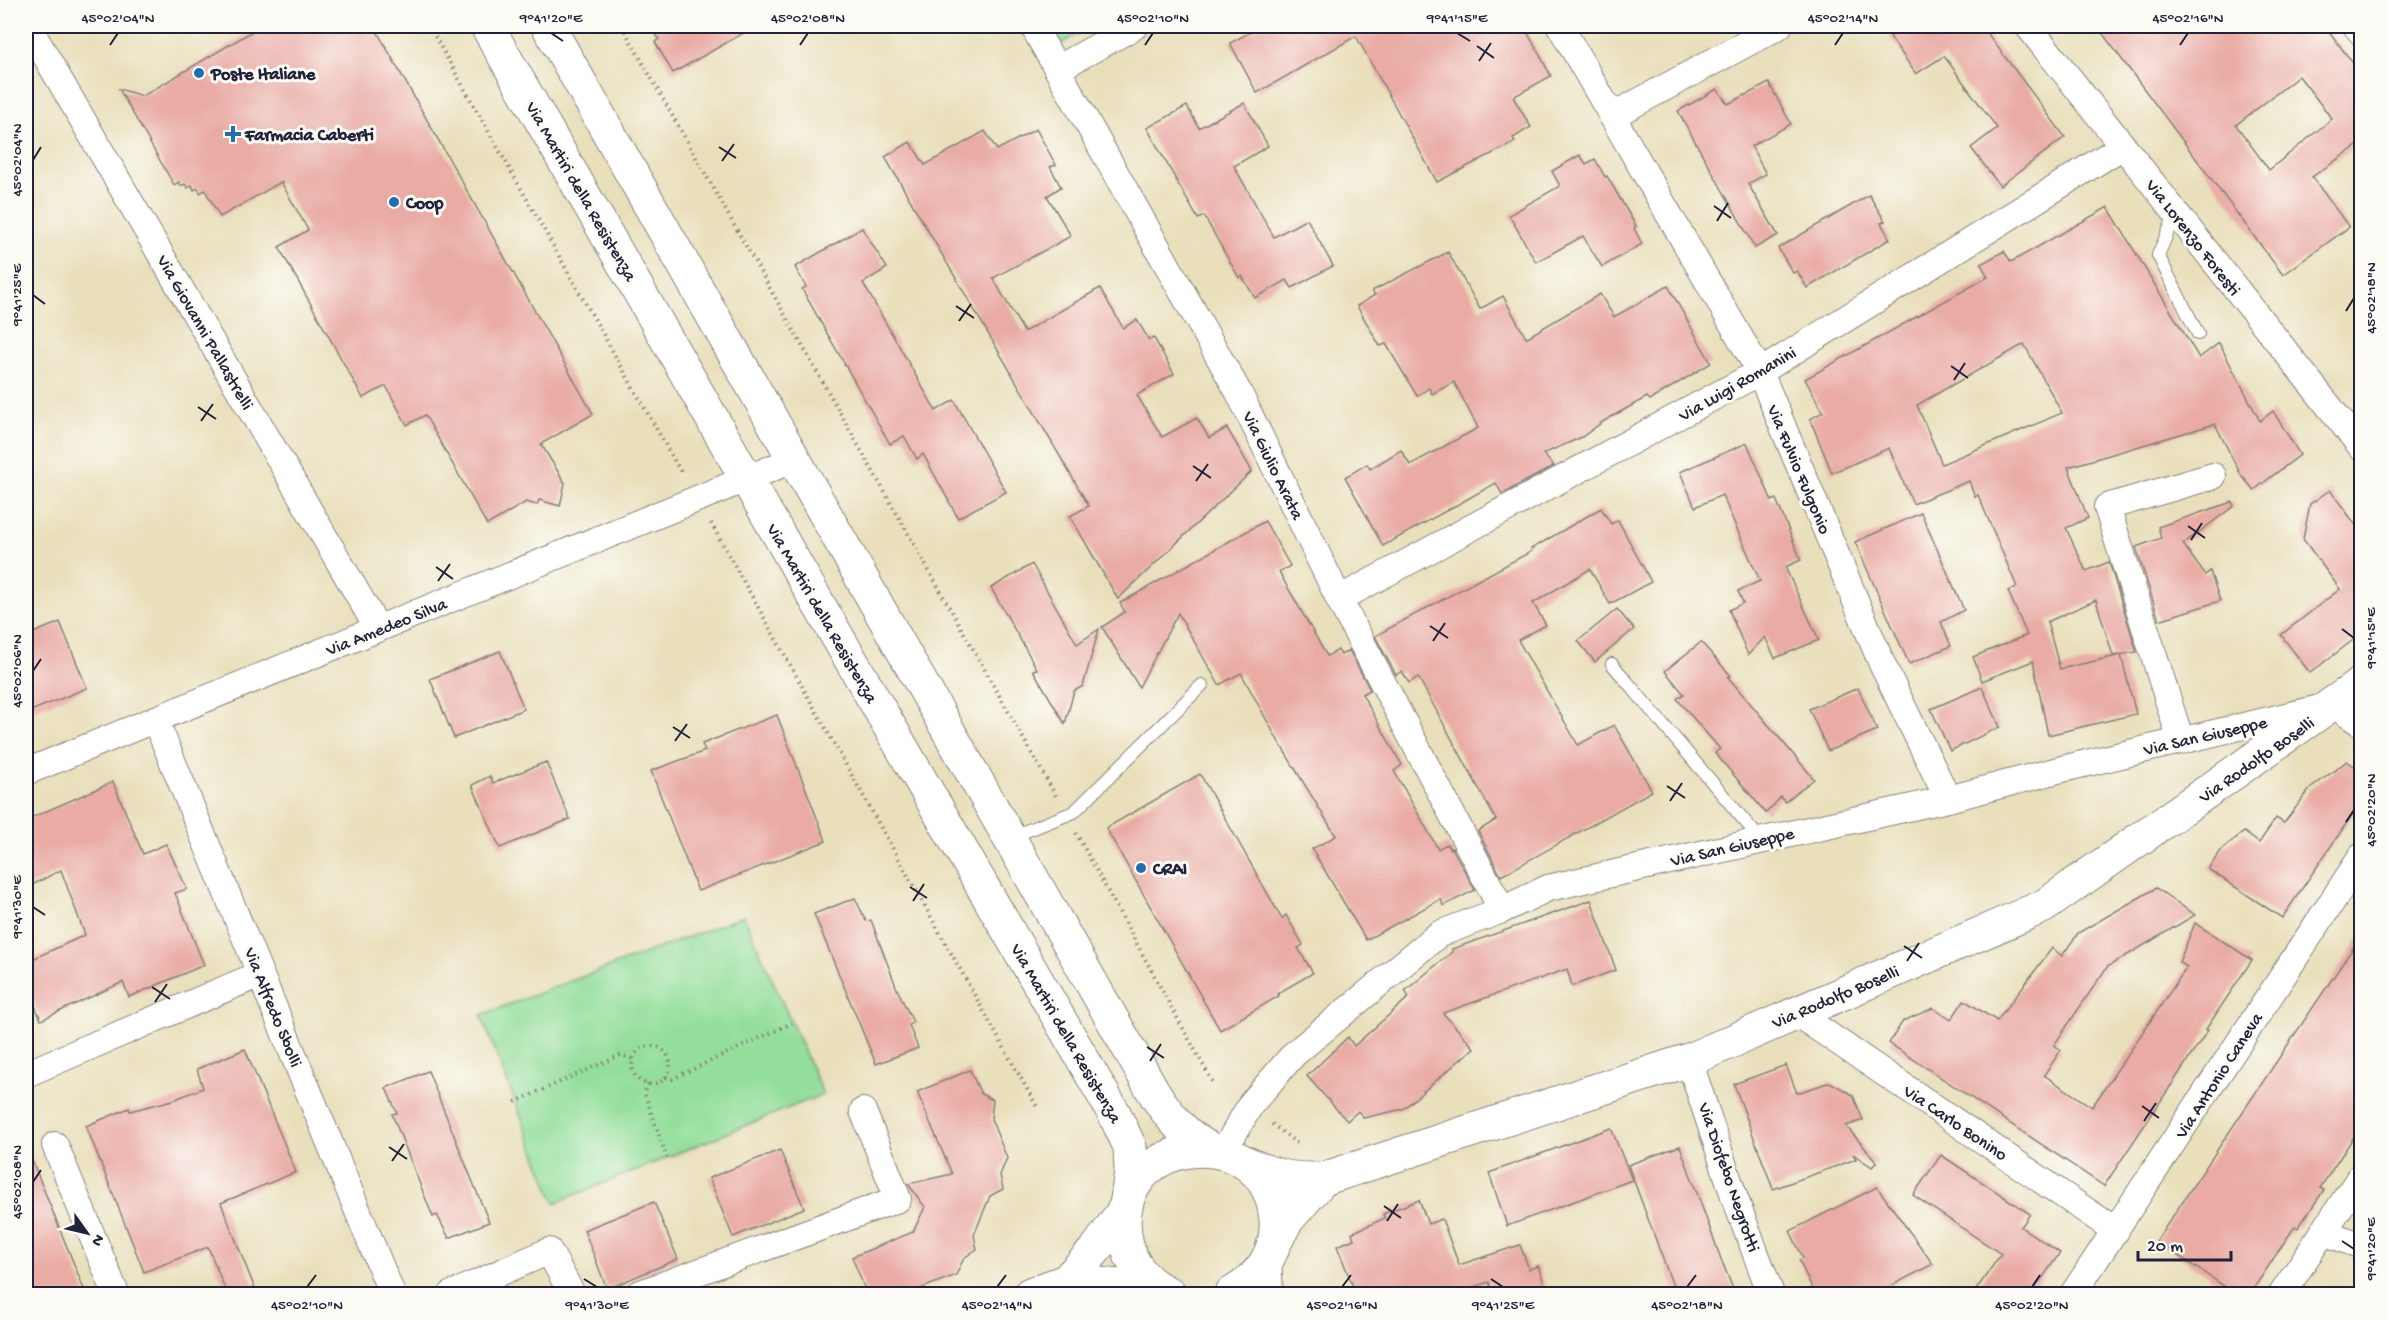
<svg xmlns="http://www.w3.org/2000/svg" width="2387" height="1320" viewBox="0 0 2387 1320" font-family="'Gochi Hand',sans-serif">
	<rect width="100%" height="100%" fill="#fdfcf7"/>
	<filter id="ink" filterUnits="userSpaceOnUse"><feTurbulence type="fractalNoise" baseFrequency=".0167" numOctaves="2"/><feDisplacementMap in="SourceGraphic" scale="12" xChannelSelector="R" yChannelSelector="G"/><feConvolveMatrix kernelMatrix="1 2 1 2 8 2 1 2 1" color-interpolation-filters="sRGB"/></filter>
	<filter id="wash" filterUnits="userSpaceOnUse"><feTurbulence type="fractalNoise" baseFrequency=".008" numOctaves="4" result="noise"/><feDisplacementMap in="SourceGraphic" scale="24" xChannelSelector="R" yChannelSelector="G"/><feGaussianBlur stdDeviation="1.35" result="paint"/><feColorMatrix in="noise" values="0 0 0 0 0 0 0 0 0 0 0 0 0 0 0 0 0 1.4 0 .05"/><feComposite in="paint" operator="in"/></filter>
	<g filter="url(#wash)">
		<rect width="100%" height="100%" fill="#e9dfbb"/>
		<g fill="#93de9a" stroke="#5a806a" stroke-width="1.5">
			<polygon points="1034,26 1092,26 1049,51"/>
			<polygon points="744,916 823,1094 555,1203 481,1015"/>
		</g>
		<g id="blocks">
			<g fill="#e9aba4" fill-rule="evenodd">
				<polygon points="261,26 374,26 593,414 541,444 565,483 560,506 539,500 537,505 526,502 487,525 425,415 407,425 386,386 363,398 279,247 308,230 281,182 220,217 205,190 200,193 198,188 194,190 192,185 188,188 185,184 181,186 179,182 174,185 119,89 143,96"/>
				<polygon points="651,26 756,26 673,73 655,42 659,39"/>
				<polygon points="1262,26 1524,26 1551,76 1513,97 1531,127 1513,138 1515,142 1437,182 1356,36 1257,93 1230,43"/>
				<polygon points="1905,26 1982,26 2065,137 2000,186 1971,148 1997,128 1944,56 1916,74 1890,37"/>
				<path d="M2097 26H2325L2361 74V143L2312 177 2349 227 2283 275ZM2299 76 2332 119 2269 170 2236 125Z"/>
				<polygon points="1769,83 1791,124 1751,146 1766,174 1748,184 1778,235 1755,248 1678,111 1717,89 1728,104"/>
				<polygon points="1244,103 1268,146 1234,166 1274,237 1307,219 1333,266 1292,288 1287,280 1255,298 1242,276 1239,278 1204,216 1198,219 1147,128 1187,106 1199,128"/>
				<polygon points="1036,129 1056,165 1050,167 1061,187 1047,196 1071,236 993,278 1024,332 1100,288 1123,328 1137,320 1149,340 1154,338 1174,374 1137,395 1162,437 1197,418 1209,438 1227,428 1252,471 1118,599 1070,516 1089,506 885,157 910,142 925,165 985,131 997,150"/>
				<polygon points="1580,155 1586,164 1595,159 1605,177 1607,176 1636,226 1634,228 1642,244 1602,267 1583,236 1536,262 1509,215 1560,186 1552,171"/>
				<polygon points="1869,195 1885,221 1881,223 1890,239 1807,288 1797,271 1793,273 1778,248"/>
				<path d="M2108 207 2199 358 2219 343 2260 421 2273 411 2300 455 2254 490 2241 475 2215 424 2068 467 2088 518 2066 528 2086 571 2109 562 2137 652 2113 656 2096 600 2047 622 2060 669 2121 655 2136 714 2048 735 2033 661 1982 681 1973 657 2027 635 2008 591 2017 587 1978 495 1975 497 1969 481 1913 504 1889 448 1832 473 1810 419 1823 412 1805 379 1988 277 1981 264 2004 251 2011 262ZM2024 344 2062 413 1942 464 1917 405Z"/>
				<polygon points="862,228 887,268 863,283 936,411 954,400 1006,492 958,518 923,454 917,459 904,436 890,444 802,289 806,287 795,267"/>
				<polygon points="1448,252 1480,309 1503,296 1526,338 1600,294 1614,317 1668,286 1711,363 1650,400 1647,397 1604,421 1582,437 1543,454 1554,466 1502,494 1496,483 1383,546 1345,477 1367,464 1370,469 1401,450 1410,465 1478,428 1454,382 1432,394 1429,388 1417,396 1386,344 1380,346 1357,306 1375,295 1372,291"/>
				<polygon points="1747,443 1772,501 1776,499 1801,560 1785,567 1819,640 1775,658 1765,637 1748,655 1729,610 1743,603 1738,591 1760,581 1722,495 1695,507 1680,472"/>
				<polygon points="2330,490 2361,532 2361,634 2310,673 2281,635 2340,589 2303,539 2310,504"/>
				<polygon points="2232,502 2234,506 2183,544 2205,575 2210,571 2220,601 2159,620 2136,547 2161,538 2158,527"/>
				<polygon points="1601,508 1611,524 1618,520 1651,582 1610,604 1590,569 1533,603 1546,625 1518,640 1578,745 1614,725 1652,791 1501,876 1478,831 1496,820 1418,677 1409,683 1402,671 1396,675 1375,636 1532,551 1531,549"/>
				<polygon points="1921,513 1964,610 1941,622 1951,646 1909,664 1855,542"/>
				<polygon points="1265,521 1290,566 1279,572 1327,656 1338,650 1341,655 1349,650 1370,690 1362,694 1402,765 1394,771 1438,849 1447,844 1450,849 1452,848 1475,890 1443,906 1441,899 1366,940 1312,849 1336,836 1277,739 1241,673 1219,685 1178,613 1139,687 1102,627 1125,612 1120,603"/>
				<polygon points="1032,564 1077,644 1099,629 1083,686 1074,691 1065,724 1033,670 1037,669 991,588"/>
				<polygon points="1617,609 1634,629 1595,662 1578,641"/>
				<polygon points="60,622 87,688 26,713 26,636"/>
				<polygon points="1701,642 1731,676 1728,677 1814,779 1785,802 1781,797 1766,813 1715,753 1720,749 1677,699 1684,694 1665,671"/>
				<polygon points="500,651 524,709 454,738 430,679"/>
				<polygon points="1982,687 2000,727 1950,751 1931,709"/>
				<polygon points="1858,688 1877,730 1828,751 1809,709"/>
				<polygon points="777,715 826,841 698,891 651,771 705,751 702,744"/>
				<polygon points="2347,761 2361,771 2361,802 2282,918 2208,869 2223,848 2244,832 2259,843 2276,818 2284,823 2310,789"/>
				<polygon points="546,762 570,819 500,848 472,785 490,776 493,783"/>
				<polygon points="1200,774 1282,919 1286,915 1303,945 1298,948 1313,973 1278,993 1279,996 1220,1030 1106,828"/>
				<polygon points="113,782 143,854 166,844 187,889 175,893 204,965 129,997 123,982 41,1020 26,984 26,962 85,935 61,870 26,888 26,820"/>
				<polygon points="2156,888 2195,915 2107,967 2054,1045 2061,1050 2044,1075 2092,1107 2187,967 2179,962 2195,923 2252,960 2206,1029 2208,1030 2104,1186 1889,1043 1903,1021 1933,1008 1951,1020 1964,1000 1997,1021 2052,948 2062,956 2078,933"/>
				<polygon points="855,898 866,921 871,920 897,989 913,1022 909,1025 918,1048 876,1064 814,914"/>
				<polygon points="1591,900 1616,970 1572,986 1567,969 1443,1013 1474,1048 1403,1109 1364,1118 1358,1111 1347,1121 1307,1076 1348,1037 1354,1046 1409,997 1405,991 1452,952 1452,949"/>
				<polygon points="2361,936 2361,1126 2320,1188 2324,1190 2298,1228 2295,1226 2250,1294 2236,1294 2156,1241"/>
				<polygon points="245,1049 296,1172 221,1203 257,1294 227,1294 208,1247 144,1272 86,1126 129,1108 130,1111 173,1100 203,1088 197,1069"/>
				<polygon points="1786,1065 1797,1093 1830,1082 1853,1095 1863,1120 1846,1126 1877,1162 1872,1167 1853,1154 1856,1159 1773,1189 1734,1084"/>
				<polygon points="970,1070 981,1094 993,1100 991,1119 1007,1158 1000,1175 1003,1189 990,1196 974,1235 977,1249 964,1258 956,1275 907,1294 867,1294 852,1257 913,1232 925,1207 908,1184 952,1174 917,1092"/>
				<polygon points="428,1071 489,1222 449,1238 437,1215 433,1217 392,1114 397,1113 386,1088"/>
				<polygon points="1611,1128 1632,1180 1507,1226 1489,1173"/>
				<polygon points="1680,1146 1721,1259 1735,1294 1676,1294 1628,1165"/>
				<polygon points="26,1148 27,1148 86,1294 34,1294 26,1272"/>
				<polygon points="780,1150 804,1208 733,1237 709,1178"/>
				<polygon points="1941,1155 2030,1214 2021,1227 2060,1253 2031,1294 1973,1294 2001,1254 1913,1195"/>
				<polygon points="1877,1187 1933,1264 1876,1294 1815,1294 1799,1260 1803,1258 1790,1231"/>
				<polygon points="1419,1200 1428,1224 1442,1219 1459,1265 1520,1245 1529,1269 1538,1266 1548,1294 1493,1294 1489,1282 1452,1294 1356,1294 1337,1246 1354,1239 1352,1233 1385,1218 1383,1214"/>
				<polygon points="654,1202 678,1259 607,1289 584,1230"/>
			</g>
		</g>
	</g>
	<g filter="url(#ink)">
		<use href="#blocks" fill-opacity="0" stroke="#86807b" stroke-width="1.5"/>
		<g fill="none" stroke-linecap="round" stroke-linejoin="round">
			<defs>
				<g id="lane">
					<polyline points="2176,214 2158,255 2198,334"/>
					<polyline points="1612,664 1760,839"/>
					<polyline points="1011,837 1074,812 1202,685"/>
				</g>
				<g id="street">
					<polyline points="1033,26 1239,393 1339,599 1502,910"/>
					<polyline points="1560,26 1760,372 1882,664 1948,799"/>
					<polyline points="2028,26 2362,448"/>
					<polyline points="2356,26 2362,33"/>
					<polyline points="34,36 378,629"/>
					<polyline points="1057,69 1135,26"/>
					<polyline points="1612,116 1779,26"/>
					<polyline points="1339,599 1760,372 2123,146"/>
					<polyline points="155,719 392,1294"/>
					<polyline points="2181,741 2107,507 2213,476"/>
					<polyline points="26,772 795,459"/>
					<polyline points="1796,1013 2116,1231"/>
					<polyline points="1689,1060 1734,1196 1771,1294"/>
					<polyline points="26,1074 260,974"/>
					<polyline points="55,1145 116,1294"/>
					<polyline points="1223,1152 1251,1104 1294,1054 1439,934 1502,910 1548,888 1948,799 2062,769 2333,705 2362,724"/>
					<polyline points="2323,1232 2362,1246"/>
					<polyline points="1268,1259 1270,1294"/>
					<polyline points="452,1294 549,1251 572,1294"/>
					<polyline points="638,1294 898,1199 863,1111"/>
					<polyline points="2073,1294 2362,856"/>
					<polyline points="2282,1294 2362,1174"/>
				</g>
				<g id="secondary">
					<polyline points="487,26 819,605 1114,1113 1130,1147 1131,1171 1126,1207 1097,1248 1066,1281 1030,1294"/>
					<path d="M548 26 1153 1091C1168 1115 1186 1138 1213 1150"/>
					<path d="M1238 1159C1271 1175 1286 1180 1323 1179L1689 1060 2044 906 2362 683"/>
					<polyline points="1273,1246 1287,1220 1323,1179"/>
					<polyline points="1066,1281 1160,1290"/>
					<path d="M1170 1294C1147 1284 1130 1265 1126 1240 1105 1135 1269 1114 1276 1221 1278 1254 1258 1279 1231 1294"/>
				</g>
			</defs>
			<use href="#lane" stroke="#86807b" stroke-width="14"/>
			<use href="#street" stroke="#86807b" stroke-width="28"/>
			<use href="#secondary" stroke="#86807b" stroke-width="35"/>
			<g stroke="#86807b" stroke-width="4" stroke-dasharray="1.5 4.5" stroke-linecap="butt">
				<polyline points="429,26 682,474"/>
				<polyline points="622,26 1057,798"/>
				<polyline points="711,523 1037,1107"/>
				<polyline points="1076,833 1213,1083"/>
				<circle cx="651" cy="1065" r="19"/>
				<polyline points="666,1077 672,1079 792,1023"/>
				<polyline points="648,1084 644,1092 667,1158"/>
				<polyline points="515,1102 621,1055 632,1059"/>
				<polyline points="1272,1124 1299,1145"/>
			</g>
			<use href="#lane" stroke="#fff" stroke-width="12"/>
			<use href="#street" stroke="#fff" stroke-width="26"/>
			<use href="#secondary" stroke="#fff" stroke-width="33"/>
		</g>
	</g>
	<path fill="none" stroke="#22223b" stroke-width="2" d="M551 33 563 41M1457 33 1470 41M110 45 118 33M800 45 808 33M1145 45 1153 33M1835 45 1843 33M2180 45 2188 33M1477 46 1494 58M1479 61 1491 43M719 147 736 158M33 160 41 147M722 161 734 144M1714 206 1731 218M1717 221 1728 203M33 295 45 304M956 306 974 318M2346 311 2354 298M959 321 971 304M1951 366 1968 378M1954 380 1965 363M198 407 216 419M201 421 213 404M1193 466 1211 478M1196 481 1208 464M2188 526 2205 538M2191 540 2202 523M436 567 453 579M438 581 450 564M1430 626 1448 638M2342 629 2354 638M1433 641 1445 623M33 671 41 659M673 727 690 738M675 741 687 724M1667 786 1685 798M1670 801 1682 783M2346 822 2354 810M910 887 927 898M913 901 924 884M33 907 45 915M1904 946 1922 958M1907 961 1919 943M152 987 170 999M155 1002 167 984M1147 1047 1164 1058M1150 1061 1161 1044M2142 1106 2159 1118M2144 1121 2156 1103M389 1147 407 1159M392 1161 404 1144M33 1182 41 1170M1384 1206 1401 1218M1387 1221 1398 1204M2342 1241 2354 1249M584 1279 597 1287M1491 1279 1503 1287M307 1287 316 1275M997 1287 1006 1275M1342 1287 1351 1275M1687 1287 1696 1275M2032 1287 2040 1275"/>
	<g fill="#1f6fb2" stroke="#fdfcf7" stroke-width="2">
		<circle cx="199" cy="73" r="6"/>
		<path d="M230 125h6v6h6v6h-6v6h-6v-6h-6v-6h6z"/>
		<circle cx="394" cy="202" r="6"/>
		<circle cx="1141" cy="868" r="6"/>
	</g>
	<g text-anchor="middle" stroke-width="6" stroke-linejoin="round" paint-order="stroke">
		<g font-size="18" font-weight="bold" fill="#22223b" stroke="#fdfcf7" text-anchor="start">
			<text x="211" y="79">Poste Italiane</text>
			<text x="245" y="140">Farmacia Caberti</text>
			<text x="406" y="208">Coop</text>
			<text x="1153" y="874">CRAI</text>
		</g>
		<g font-size="18" fill="#22223b" stroke="#fdfcf7">
			<text transform="translate(582 191) rotate(60)" y="6">Via Martiri della Resistenza</text>
			<text transform="translate(2194 237) rotate(52)" y="6">Via Lorenzo Foresti</text>
			<text transform="translate(206 332) rotate(60)" y="6">Via Giovanni Pallastrelli</text>
			<text transform="translate(1737 383) rotate(-30)" y="6">Via Luigi Romanini</text>
			<text transform="translate(1274 465) rotate(64)" y="6">Via Giulio Arata</text>
			<text transform="translate(1800 469) rotate(67)" y="6">Via Fulvio Fulgonio</text>
			<text transform="translate(823 613) rotate(60)" y="6">Via Martiri della Resistenza</text>
			<text transform="translate(386 626) rotate(-22)" y="6">Via Amedeo Silva</text>
			<text transform="translate(2205 735) rotate(-13)" y="6">Via San Giuseppe</text>
			<text transform="translate(2256 759) rotate(-35)" y="6">Via Rodolfo Boselli</text>
			<text transform="translate(1732 846) rotate(-13)" y="6">Via San Giuseppe</text>
			<text transform="translate(1835 996) rotate(-23)" y="6">Via Rodolfo Boselli</text>
			<text transform="translate(274 1007) rotate(68)" y="6">Via Alfredo Sbolli</text>
			<text transform="translate(1067 1033) rotate(60)" y="6">Via Martiri della Resistenza</text>
			<text transform="translate(2218 1075) rotate(-57)" y="6">Via Antonio Caneva</text>
			<text transform="translate(1956 1122) rotate(34)" y="6">Via Carlo Bonino</text>
			<text transform="translate(1730 1177) rotate(71)" y="6">Via Diofebo Negrotti</text>
		</g>
	</g>
	<rect width="2387" height="1320" fill="none" stroke="#fdfcf7" stroke-width="66"/>
	<g transform="translate(87 1233) rotate(124)" stroke="#fdfcf7" stroke-width="4.5" paint-order="stroke">
	<path d="M0-4.5L10 22L0 15L-10 22Z" fill="#22223b"/>
	<text y="-9" font-size="16" font-weight="bold" text-anchor="middle" fill="#22223b">N</text>
	</g>
	<path d="M2138 1251v9h93v-9" fill="none" stroke="#22223b" stroke-width="3"/>
	<text x="2147" y="1251" font-size="18" fill="#22223b" stroke="#fdfcf7" stroke-width="4.5" paint-order="stroke">20 m</text>
	<rect x="33" y="33" width="2321" height="1254" fill="none" stroke="#22223b" stroke-width="2"/>
	<g font-size="15" text-anchor="middle" fill="#22223b">
		<text x="118" y="22">45°02'04"N</text>
		<text x="551" y="22">9°41'20"E</text>
		<text x="808" y="22">45°02'08"N</text>
		<text x="1153" y="22">45°02'10"N</text>
		<text x="1457" y="22">9°41'15"E</text>
		<text x="1843" y="22">45°02'14"N</text>
		<text x="2188" y="22">45°02'16"N</text>
		<text transform="translate(16 160) rotate(-90)" y="5">45°02'04"N</text>
		<text transform="translate(16 295) rotate(-90)" y="5">9°41'25"E</text>
		<text transform="translate(2370 298) rotate(-90)" y="5">45°02'18"N</text>
		<text transform="translate(2370 638) rotate(-90)" y="5">9°41'15"E</text>
		<text transform="translate(16 671) rotate(-90)" y="5">45°02'06"N</text>
		<text transform="translate(2370 810) rotate(-90)" y="5">45°02'20"N</text>
		<text transform="translate(16 907) rotate(-90)" y="5">9°41'30"E</text>
		<text transform="translate(16 1182) rotate(-90)" y="5">45°02'08"N</text>
		<text transform="translate(2370 1249) rotate(-90)" y="5">9°41'20"E</text>
		<text x="307" y="1309">45°02'10"N</text>
		<text x="597" y="1309">9°41'30"E</text>
		<text x="997" y="1309">45°02'14"N</text>
		<text x="1342" y="1309">45°02'16"N</text>
		<text x="1503" y="1309">9°41'25"E</text>
		<text x="1687" y="1309">45°02'18"N</text>
		<text x="2032" y="1309">45°02'20"N</text>
	</g>
</svg>
